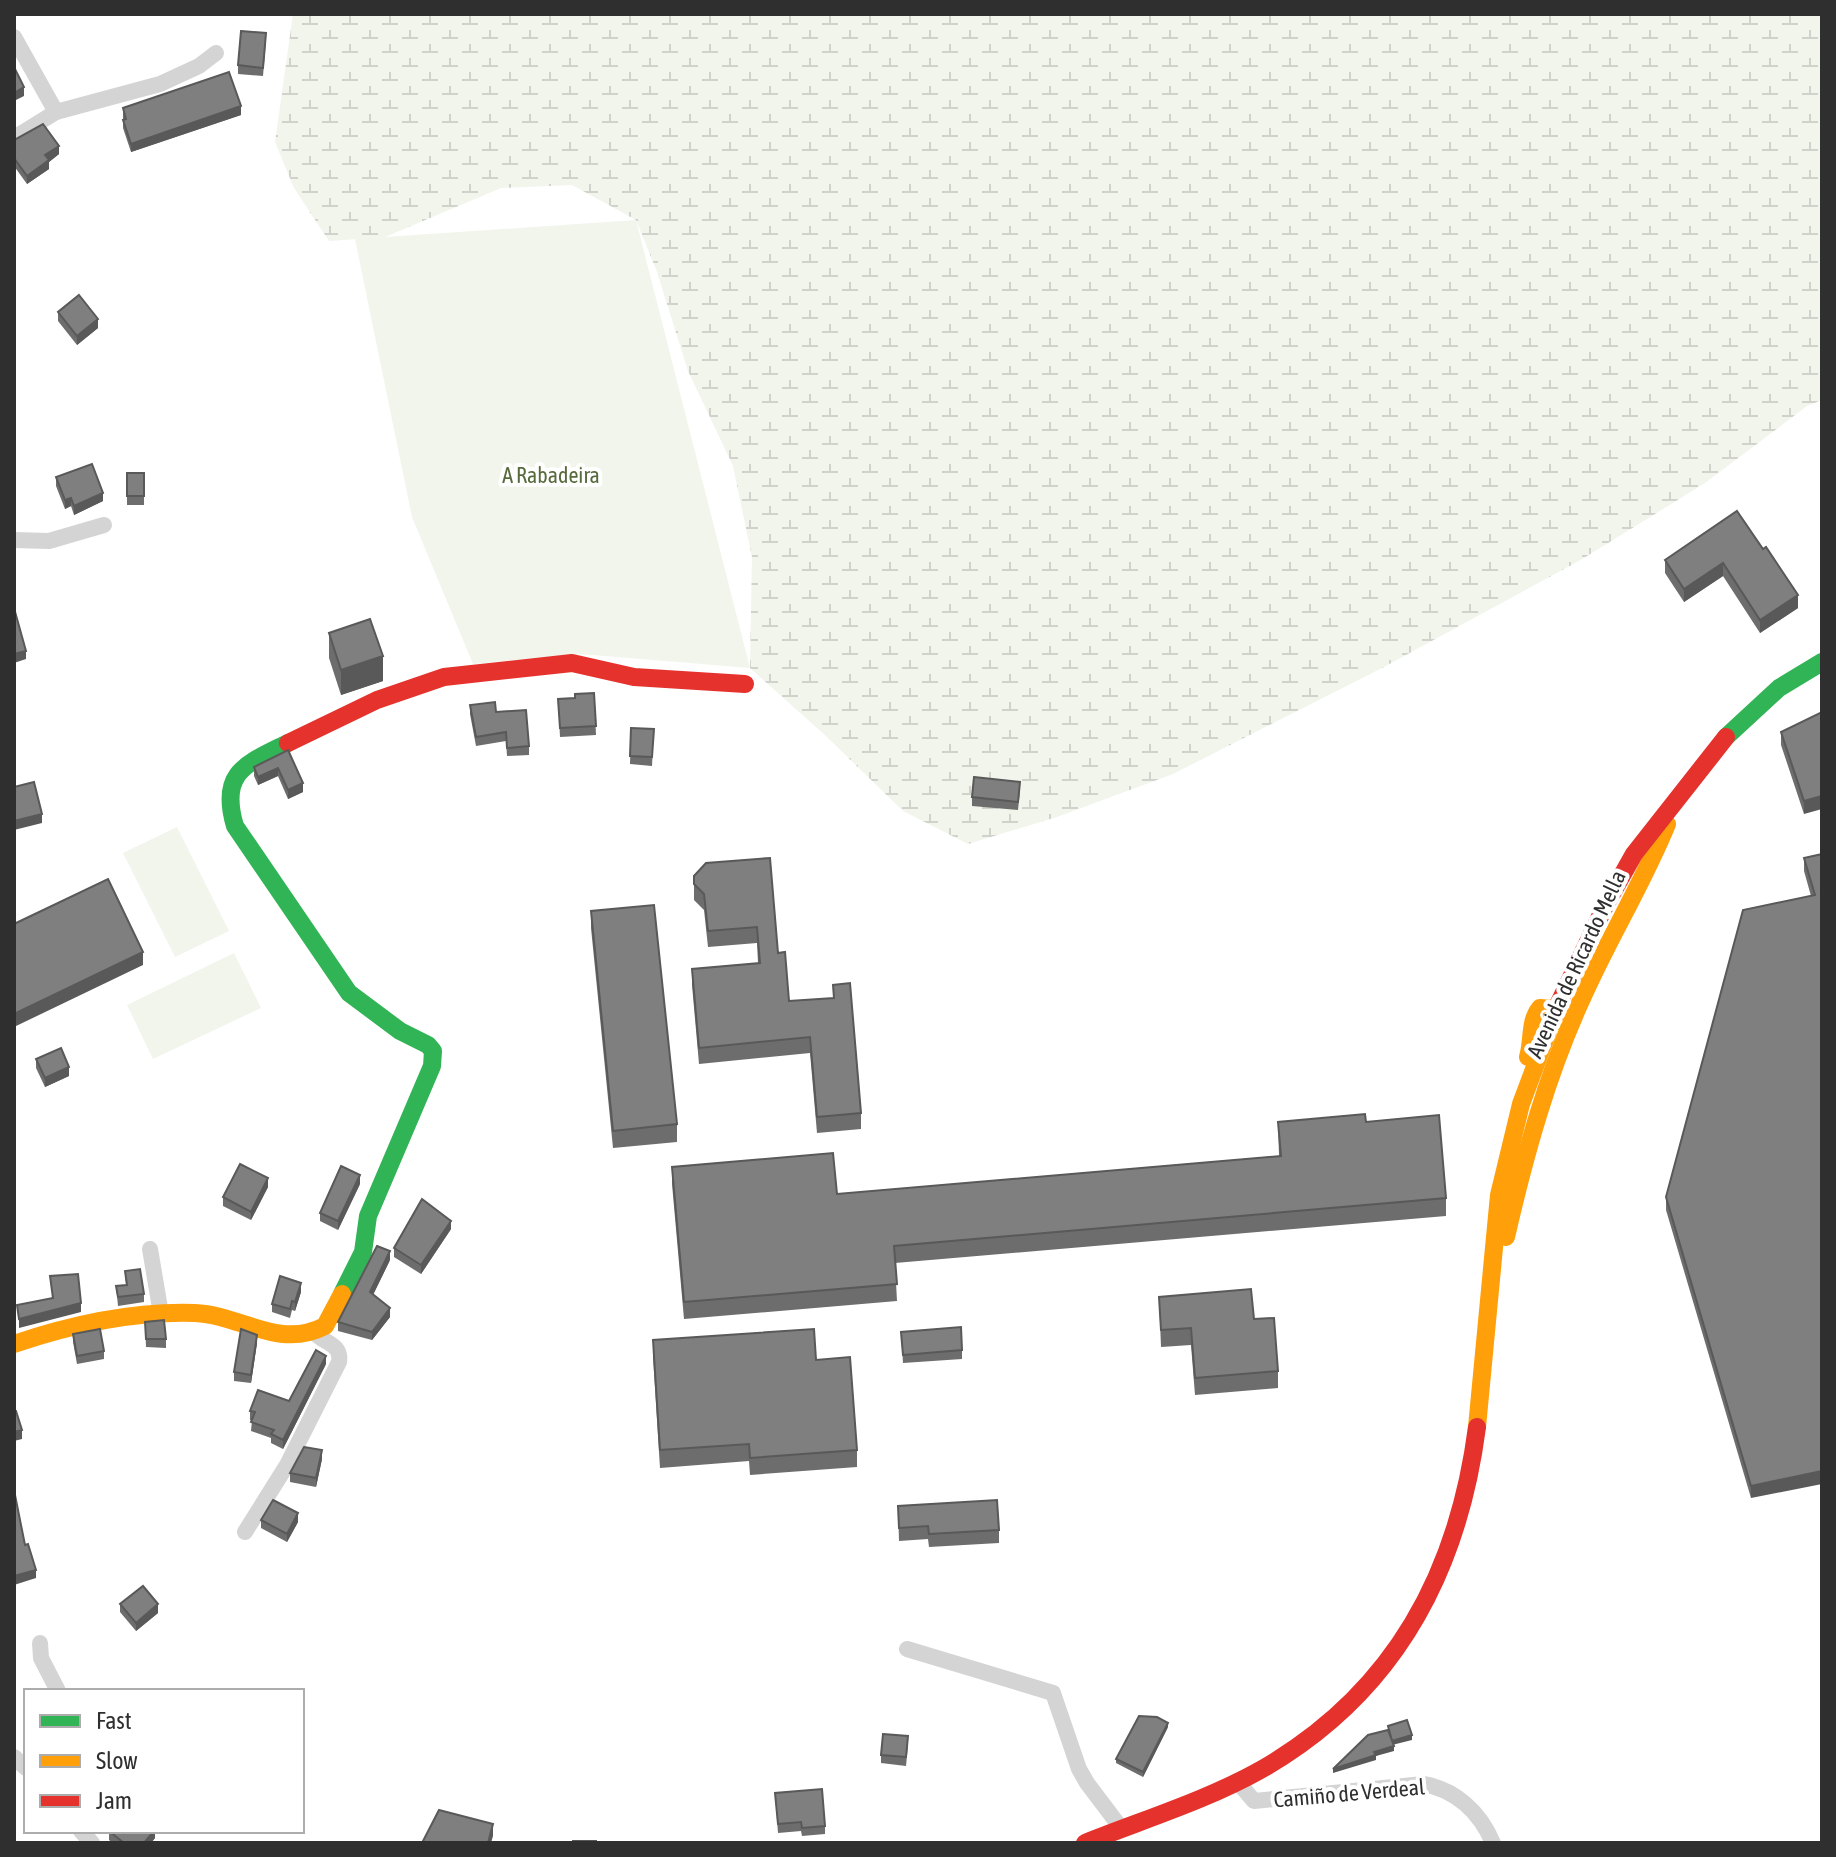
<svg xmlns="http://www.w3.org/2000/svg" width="1836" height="1857" viewBox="0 0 1836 1857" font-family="'Asap Condensed',sans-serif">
	<defs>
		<pattern id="wetland-marsh" width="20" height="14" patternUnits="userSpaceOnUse" patternTransform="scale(2)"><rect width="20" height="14" fill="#f2f5ec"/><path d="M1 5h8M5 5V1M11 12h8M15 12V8" fill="none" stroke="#d0d2cb"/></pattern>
	</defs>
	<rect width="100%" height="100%" fill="#fff"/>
	<polygon fill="url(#wetland-marsh)" points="293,14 1822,14 1822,400 1807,406 1705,483 1579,561 1382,668 1173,774 1057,817 968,844 903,811 827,737 750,668 752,557 733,466 688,371 657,272 636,220 572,185 501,188 385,237 329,241 294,188 275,142"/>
	<g fill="#f2f5ec">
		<polygon points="636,220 750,668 580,654 473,664 412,517 355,239"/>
		<polygon points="177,827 229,931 175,957 123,853"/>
		<polygon points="234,953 261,1008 153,1059 127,1005"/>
	</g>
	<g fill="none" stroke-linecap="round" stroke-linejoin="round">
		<g stroke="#d4d4d4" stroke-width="16">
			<polyline points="14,37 56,112"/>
			<polyline points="14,138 56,112 160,84 199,66 216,53"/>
			<polyline points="14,540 49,541 104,525"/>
			<polyline points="150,1249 161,1314"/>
			<path d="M245 1532 287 1465 339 1362C342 1344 325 1344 315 1333"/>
			<polyline points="40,1643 41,1658 58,1691"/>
			<polyline points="907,1649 1053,1693 1079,1769 1087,1783 1121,1828"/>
			<polyline points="14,1757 26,1768"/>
			<path d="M1237 1781 1254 1801 1423 1784C1455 1789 1480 1812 1493 1843"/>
			<polyline points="81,1831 92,1843"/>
		</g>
		<g stroke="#30b455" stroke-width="18">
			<polyline points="1726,737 1779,688 1822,662"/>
			<path d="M288 743C246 764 219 772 235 826L349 993 400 1031 428 1045 433 1051 432 1066 368 1216 363 1252 342 1294"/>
		</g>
		<g stroke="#ff9f0a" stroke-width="18">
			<path d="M1528 1057C1533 1041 1529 1021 1540 1008L1552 1009 1560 1014V1021"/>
			<path d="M1506 1237C1525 1154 1548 1071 1584 994 1610 936 1643 883 1667 824"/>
			<path d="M14 1344C70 1325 135 1311 195 1313 242 1315 278 1350 325 1326L342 1294"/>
			<polyline points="1477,1427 1499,1195 1521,1104 1558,1005"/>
		</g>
		<g stroke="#e5322d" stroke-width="18">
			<polyline points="288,743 377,700 444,677 572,663 634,677 745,684"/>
			<polyline points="1558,1005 1606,904 1634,854 1726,737"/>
			<path d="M1085 1843C1145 1819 1208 1800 1264 1768 1395 1692 1458 1573 1477 1427"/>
		</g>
	</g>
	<g fill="#6d6d6d">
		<polygon points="266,41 263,76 238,74 238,65"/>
		<polygon points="123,108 241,115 131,152 123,128"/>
		<polygon points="14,140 59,154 49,162 49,169 27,184 14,166"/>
		<polygon points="58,312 98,328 77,345 58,321"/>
		<rect x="127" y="473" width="17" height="32"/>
		<polygon points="56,477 103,501 74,515 71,506 65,509 56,486"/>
		<polygon points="1763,549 1798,608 1760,633 1723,576 1684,602 1665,573 1665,560"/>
		<polygon points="329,633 383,681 341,695 329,658"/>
		<polygon points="594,693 596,735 560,737 558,699 575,698"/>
		<polygon points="470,705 496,712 529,746 529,755 507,756 506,741 476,746 470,714"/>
		<polygon points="1822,712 1804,814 1781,745 1781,732"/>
		<polygon points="631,728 654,729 652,766 630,764"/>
		<polygon points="288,750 303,792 288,799 278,776 258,785 254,776 254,767"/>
		<polygon points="1020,790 1018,810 972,806 972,797"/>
		<polygon points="1822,854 1751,1498 1666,1210 1666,1197 1811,896 1804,871 1804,858"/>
		<polygon points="706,863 778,953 789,1001 833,998 833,985 861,1113 861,1129 817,1133 810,1053 699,1064 692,985 692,969 758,963 757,943 708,947 704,910 694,900 694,876"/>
		<polygon points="591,911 677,1124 677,1142 613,1148 591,928"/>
		<polygon points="36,1059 69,1076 45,1087 36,1068"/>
		<polygon points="1278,1122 1366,1122 1446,1198 1446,1216 895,1263 897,1301 684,1319 672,1184 672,1167 837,1194 1279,1156"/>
		<polygon points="360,1184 338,1230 320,1221 320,1213"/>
		<polygon points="268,1187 251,1220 223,1206 223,1197"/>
		<polygon points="451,1229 421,1274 394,1257 394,1248"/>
		<polygon points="390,1260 373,1295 390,1317 372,1340 338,1331 338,1322"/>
		<polygon points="125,1271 144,1294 144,1302 118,1306 116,1286 126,1285"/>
		<polygon points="301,1292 295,1311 292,1310 290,1318 272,1312 272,1304"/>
		<polygon points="1159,1297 1254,1319 1278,1371 1278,1388 1195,1395 1191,1345 1161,1347"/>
		<polygon points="145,1322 166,1339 166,1348 146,1347"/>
		<polygon points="901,1332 962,1350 962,1359 903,1363"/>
		<polygon points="73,1334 104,1351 104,1359 77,1364 73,1342"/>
		<polygon points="653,1340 816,1360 857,1450 857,1467 750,1475 749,1461 660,1468 653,1357"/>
		<polygon points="257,1343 251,1383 234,1381 234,1372"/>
		<polygon points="326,1364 283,1449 271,1443 271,1438 251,1431 252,1420 250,1420 250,1411 289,1401"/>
		<polygon points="322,1459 316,1487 290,1482 290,1473"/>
		<polygon points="898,1506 999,1530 999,1543 929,1547 928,1539 899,1541"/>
		<polygon points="261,1520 298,1522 287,1542 261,1528"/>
		<polygon points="120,1604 158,1613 136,1631 120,1612"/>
		<polygon points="1168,1727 1143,1777 1116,1763 1116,1759"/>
		<polygon points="908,1745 906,1766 881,1763 881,1755"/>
		<polygon points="775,1793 825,1826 825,1834 802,1836 801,1831 778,1833"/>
		<polygon points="109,1831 155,1831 155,1838 151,1843 113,1843 109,1840"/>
	</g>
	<g fill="#595959">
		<polygon points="24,87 24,96 14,101 14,93"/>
		<polygon points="241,106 241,115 131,152 131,144"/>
		<polygon points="59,146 59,154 49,162 49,169 27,184 27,176 45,155"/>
		<polygon points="98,319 98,328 77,345 77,336"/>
		<polygon points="103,493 103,501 74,515 74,506"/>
		<polygon points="71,498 71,506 65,509 65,500"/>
		<polygon points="1723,563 1723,576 1684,602 1684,589"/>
		<polygon points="1798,595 1798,608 1760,633 1760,620"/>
		<polygon points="26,651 26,659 14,663 14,654"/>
		<polygon points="383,656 383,681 341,695 341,670"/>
		<polygon points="278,768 278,776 258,785 258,777"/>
		<polygon points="303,783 303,792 288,799 288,790"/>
		<polygon points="1822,796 1822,809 1804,814 1804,801"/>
		<polygon points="42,814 42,823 14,830 14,821"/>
		<polygon points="143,952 143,965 14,1027 14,1014"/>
		<polygon points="69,1067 69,1076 45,1087 45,1078"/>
		<polygon points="360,1175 360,1184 338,1230 338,1221"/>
		<polygon points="268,1178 268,1187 251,1220 251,1212"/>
		<polygon points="451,1221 451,1229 421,1274 421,1265"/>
		<polygon points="390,1251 390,1260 370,1301 370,1292"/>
		<polygon points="301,1283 301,1292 295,1311 295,1302"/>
		<polygon points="81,1303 81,1312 19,1328 19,1319"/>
		<polygon points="390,1308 390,1317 372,1340 372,1332"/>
		<polygon points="257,1335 257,1343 251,1383 251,1375"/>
		<polygon points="326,1356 326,1364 283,1449 283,1440"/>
		<polygon points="22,1430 22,1439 14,1441 14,1432"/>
		<polygon points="322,1450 322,1459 316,1487 316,1478"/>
		<polygon points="1822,1471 1822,1484 1751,1498 1751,1486"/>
		<polygon points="298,1513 298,1522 287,1542 287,1534"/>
		<polygon points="36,1570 36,1578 14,1585 14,1576"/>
		<polygon points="158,1604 158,1613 136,1631 136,1623"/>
		<polygon points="1168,1723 1168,1727 1143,1777 1143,1772"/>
		<polygon points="1412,1735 1412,1740 1392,1745 1392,1741"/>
		<polygon points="1394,1746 1394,1751 1376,1756 1376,1760 1333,1773 1333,1769 1374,1752"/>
		<polygon points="493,1824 493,1836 491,1843 488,1843"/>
		<polygon points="154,1831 155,1831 155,1838 151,1843 144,1843"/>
	</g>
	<g fill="#7f7f7f" stroke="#595959" stroke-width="2">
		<polygon points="241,31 266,33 263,68 238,65"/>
		<polygon points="14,67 24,87 14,93"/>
		<polygon points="229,72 241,106 131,144 123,120 126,119 123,108"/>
		<polygon points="43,124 59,146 45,155 49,160 27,176 14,158 14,140"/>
		<polygon points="79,295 98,319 77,336 58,312"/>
		<polygon points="92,464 103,493 74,506 71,498 65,500 56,477"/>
		<rect x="127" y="473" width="17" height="23"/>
		<polygon points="1737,511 1763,549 1766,547 1798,595 1760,620 1723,563 1684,589 1665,560"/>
		<polygon points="14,608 26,651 14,654"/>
		<polygon points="370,619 383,656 341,670 329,633"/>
		<polygon points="594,693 596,726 560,728 558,699 575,698 575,694"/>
		<polygon points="495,702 496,712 526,710 529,746 507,748 506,732 476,737 470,705"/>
		<polygon points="1822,712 1822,796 1804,801 1781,732"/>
		<polygon points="631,728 654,729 652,757 630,756"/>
		<polygon points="288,750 303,783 288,790 278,768 258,777 254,767"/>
		<polygon points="974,777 1020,782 1018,802 972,797"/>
		<polygon points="34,782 42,814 14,821 14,787"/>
		<polygon points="1822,854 1822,1471 1751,1486 1666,1197 1743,910 1815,895 1804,858"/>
		<polygon points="770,858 778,953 785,952 789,1001 834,998 833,985 850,983 861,1113 817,1117 810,1037 699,1048 692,969 760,963 757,927 708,931 704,894 694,884 694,876 706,863"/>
		<polygon points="108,879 143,952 14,1014 14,924"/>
		<polygon points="654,905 677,1124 613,1131 591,911"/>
		<polygon points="61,1048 69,1067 45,1078 36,1059"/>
		<polygon points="1365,1114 1366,1122 1439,1115 1446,1198 894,1246 897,1284 684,1302 672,1167 833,1153 837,1194 1281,1156 1278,1122"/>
		<polygon points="240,1164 268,1178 251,1212 223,1197"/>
		<polygon points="341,1166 360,1175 338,1221 320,1213"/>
		<polygon points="422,1199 451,1221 421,1265 394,1248"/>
		<polygon points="377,1246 390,1251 370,1292 390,1308 372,1332 338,1322"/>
		<polygon points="140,1269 144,1294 118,1297 116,1286 127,1285 125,1271"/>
		<polygon points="78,1274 81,1303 19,1319 17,1305 53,1298 50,1276"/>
		<polygon points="280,1276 301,1283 295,1302 292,1301 290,1309 272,1304"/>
		<polygon points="1251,1289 1254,1319 1274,1318 1278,1371 1195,1378 1191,1328 1161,1330 1159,1297"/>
		<polygon points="164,1320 166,1339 146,1339 145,1322"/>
		<polygon points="961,1327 962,1350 903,1355 901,1332"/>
		<polygon points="100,1329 104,1351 77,1356 73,1334"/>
		<polygon points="241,1329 257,1335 251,1375 234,1372"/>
		<polygon points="814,1329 816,1360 850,1357 857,1450 750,1458 749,1444 660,1450 653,1340"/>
		<polygon points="316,1350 326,1356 283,1440 271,1434 274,1430 251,1422 255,1412 250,1411 258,1390 289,1401"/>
		<polygon points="14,1411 16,1411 22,1430 14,1432"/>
		<polygon points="304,1447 322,1450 316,1478 290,1473"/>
		<polygon points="14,1490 25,1545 28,1544 36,1570 14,1576"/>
		<polygon points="273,1500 298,1513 287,1534 261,1520"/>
		<polygon points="997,1500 999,1530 929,1534 928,1526 899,1528 898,1506"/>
		<polygon points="143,1586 158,1604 136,1623 120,1604"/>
		<polygon points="1139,1716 1157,1717 1168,1723 1143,1772 1116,1759"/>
		<polygon points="1407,1720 1412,1735 1392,1741 1388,1726"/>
		<polygon points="1388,1730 1394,1746 1374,1752 1376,1755 1333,1769 1368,1735"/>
		<polygon points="883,1734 908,1736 906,1757 881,1755"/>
		<polygon points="822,1789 825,1826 802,1828 801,1822 778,1824 775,1793"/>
		<polygon points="439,1810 493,1824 488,1843 422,1843"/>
		<polygon points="109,1831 154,1831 144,1843 124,1843"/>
		<rect x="573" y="1841" width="23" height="2"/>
	</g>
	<g text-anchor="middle" stroke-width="8" stroke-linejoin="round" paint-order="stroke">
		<g font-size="22" fill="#576a3c" stroke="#fff">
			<text x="551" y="483">A Rabadeira</text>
		</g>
		<g font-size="22" fill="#2f2f2f" stroke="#fff">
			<text transform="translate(1576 964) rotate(-65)" y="8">Avenida de Ricardo Mella</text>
			<text transform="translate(1349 1793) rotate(-5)" y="8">Camiño de Verdeal</text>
		</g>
	</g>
	<rect width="1836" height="1857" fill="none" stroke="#2f2f2f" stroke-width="32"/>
	<rect x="24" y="1689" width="280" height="144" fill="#ffffff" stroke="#acacac" stroke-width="2"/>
	<rect x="40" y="1715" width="40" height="12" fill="#30b455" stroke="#acacac" stroke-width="2"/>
	<text x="96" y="1729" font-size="24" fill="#2f2f2f">Fast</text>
	<rect x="40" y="1755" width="40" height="12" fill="#ff9f0a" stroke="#acacac" stroke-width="2"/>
	<text x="96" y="1769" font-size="24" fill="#2f2f2f">Slow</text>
	<rect x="40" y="1795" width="40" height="12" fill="#e5322d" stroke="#acacac" stroke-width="2"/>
	<text x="96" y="1809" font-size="24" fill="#2f2f2f">Jam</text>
</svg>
